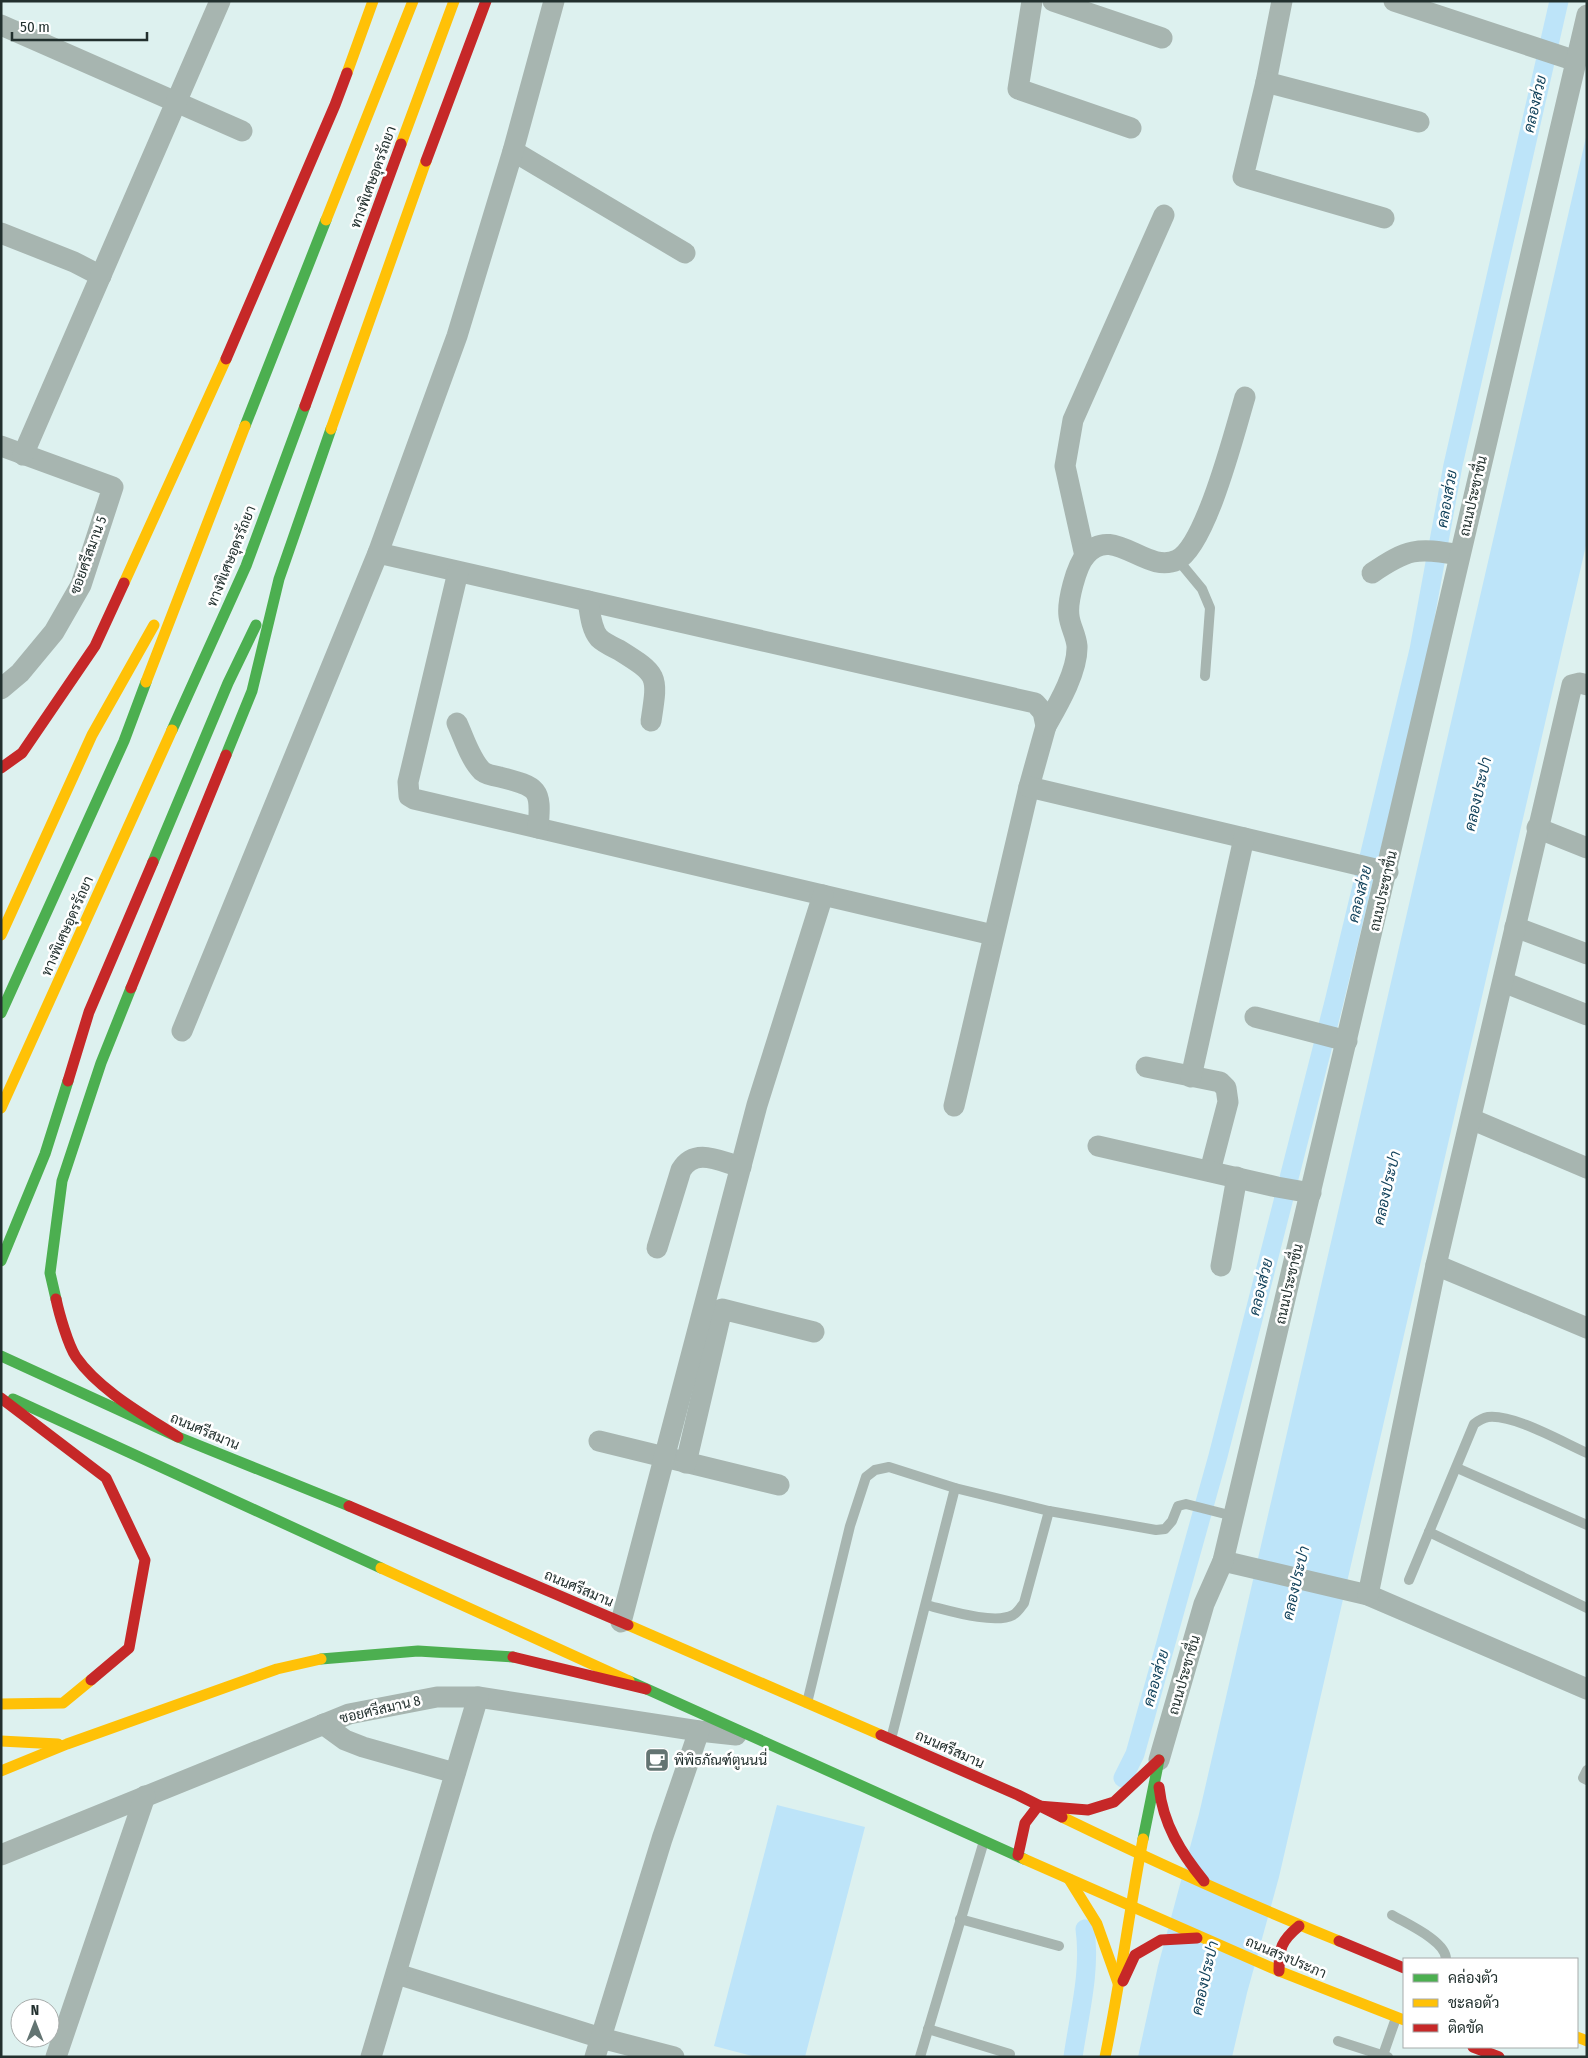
<svg xmlns="http://www.w3.org/2000/svg" width="1588" height="2058" viewBox="0 0 1588 2058" font-family="'Fira Sans Condensed',Sarabun,sans-serif">
	<rect width="100%" height="100%" fill="#ddf1ef"/>
	<g fill="#bde4f9">
		<polygon points="1587,133 1587,541 1279,1877 1247,1993 1232,2057 1138,2057 1158,1966 1199,1814"/>
		<polygon points="777,1805 865,1827 805,2057 756,2057 714,2046"/>
	</g>
	<g fill="none" stroke-linecap="round" stroke-linejoin="round">
		<g stroke="#bde4f9" stroke-width="19">
			<polyline points="1123,1778 1135,1754 1218,1456 1334,1002 1419,650 1453,465 1559,1"/>
			<path d="M1073 2057C1079 2015 1091 1971 1085 1929"/>
		</g>
		<g stroke="#a7b5b0" stroke-width="10">
			<polyline points="1178,560 1202,589 1210,608 1205,676"/>
			<polyline points="1457,1468 1587,1525"/>
			<polyline points="1429,1532 1587,1608"/>
			<path d="M1409 1580 1474 1424C1478 1421 1483 1418 1488 1417 1514 1414 1562 1442 1587 1453"/>
			<path d="M926 1605C947 1610 994 1625 1013 1615 1017 1613 1021 1607 1024 1603L1049 1511"/>
			<polyline points="807,1703 850,1526 866,1477 875,1470 889,1467 955,1488 1049,1511 1156,1530 1165,1529 1172,1521 1178,1506 1186,1504 1233,1516"/>
			<polyline points="891,1739 955,1488"/>
			<polyline points="1587,1770 1583,1778 1587,1780"/>
			<path d="M1392 1915C1407 1924 1446 1941 1446 1959"/>
			<polyline points="960,1919 1059,1946"/>
			<polyline points="928,2029 1010,2054"/>
			<polyline points="1338,2041 1388,2057"/>
			<polyline points="1383,2055 1396,2018"/>
			<polyline points="920,2057 984,1841"/>
		</g>
		<g stroke="#a7b5b0" stroke-width="21">
			<polyline points="1032,1 1018,89 1131,128"/>
			<polyline points="1053,1 1162,38"/>
			<polyline points="1282,1 1266,82 1243,177 1384,218"/>
			<polyline points="1394,1 1576,61"/>
			<polyline points="1,25 242,131"/>
			<polyline points="1266,82 1419,122"/>
			<polyline points="513,151 685,253"/>
			<polyline points="1,233 74,262 101,276"/>
			<polyline points="1,446 113,487 81,585 54,632 20,673 1,689"/>
			<polyline points="23,455 220,1"/>
			<polyline points="378,553 1035,703 1043,712 1046,726 1029,787 954,1106"/>
			<polyline points="1085,556 1065,466 1073,420 1164,215"/>
			<polyline points="458,572 408,782 409,796 414,799 993,935"/>
			<path d="M1372 573C1407 549 1417 547 1459 555"/>
			<path d="M588 601C590 612 591 629 599 638 604 643 613 647 619 650 659 675 658 675 651 721"/>
			<path d="M457 723C464 738 470 759 482 771 487 775 494 776 500 777 538 787 542 788 538 828"/>
			<path d="M1046 726C1058 705 1078 671 1077 646 1076 635 1070 626 1069 616 1067 602 1076 566 1086 555 1113 523 1146 575 1177 560 1206 546 1235 430 1245 397"/>
			<polyline points="1029,787 1388,872"/>
			<polyline points="1537,828 1587,848"/>
			<polyline points="1515,927 1587,954"/>
			<polyline points="1503,982 1587,1015"/>
			<polyline points="1255,1017 1347,1041"/>
			<polyline points="182,1031 378,553 457,336 513,151 554,1"/>
			<polyline points="1146,1067 1220,1082 1226,1088 1228,1102 1210,1171"/>
			<polyline points="1191,1077 1244,838"/>
			<polyline points="1471,1119 1587,1168"/>
			<polyline points="1098,1146 1277,1187 1311,1193"/>
			<path d="M657 1248 681 1170C695 1147 719 1161 741 1167"/>
			<polyline points="1436,1265 1587,1328"/>
			<polyline points="1221,1266 1237,1177"/>
			<polyline points="599,1441 779,1485"/>
			<polyline points="686,1463 722,1309 814,1332"/>
			<polyline points="1223,1561 1368,1595 1587,1689"/>
			<polyline points="1368,1595 1436,1265 1572,685 1580,683 1587,685"/>
			<polyline points="621,1622 757,1105 823,895"/>
			<polyline points="323,1724 345,1740 363,1747 455,1773"/>
			<path d="M1159 1760 1204 1604 1223 1561C1346 1046 1465 531 1587 15"/>
			<polyline points="1,1855 349,1714 437,1697 478,1697 699,1731 736,1735"/>
			<polyline points="397,1974 601,2038 674,2057"/>
			<polyline points="56,2057 145,1796"/>
			<polyline points="371,2057 478,1697"/>
			<polyline points="595,2057 662,1839 699,1731"/>
		</g>
		<g stroke="#4caf50" stroke-width="11">
			<polyline points="245,426 326,220"/>
			<polyline points="172,730 246,566 305,406"/>
			<polyline points="226,755 252,691 279,579 331,429"/>
			<polyline points="153,862 228,683 256,625"/>
			<polyline points="1,1013 124,741 146,682"/>
			<polyline points="1,1261 45,1154 68,1081"/>
			<polyline points="56,1299 50,1273 62,1181 101,1063 131,988"/>
			<polyline points="1,1356 178,1437 349,1506"/>
			<polyline points="13,1399 381,1568"/>
			<polyline points="321,1659 418,1651 513,1657"/>
			<polyline points="629,1681 1024,1859"/>
			<polyline points="1143,1839 1159,1760"/>
		</g>
		<g stroke="#ffc107" stroke-width="11">
			<polyline points="347,73 373,1"/>
			<polyline points="401,144 454,1"/>
			<polyline points="326,220 413,1"/>
			<polyline points="331,429 426,161"/>
			<polyline points="124,583 226,359"/>
			<polyline points="146,682 245,426"/>
			<polyline points="1,935 92,735 154,625"/>
			<polyline points="1,1108 172,730"/>
			<polyline points="381,1568 629,1681"/>
			<polyline points="628,1625 881,1735"/>
			<polyline points="1,1704 63,1703 91,1680"/>
			<polyline points="1,1741 58,1744"/>
			<polyline points="1,1771 67,1744 277,1669 321,1659"/>
			<path d="M1062 1817C1153 1861 1245 1903 1339 1941"/>
			<polyline points="1024,1859 1279,1971 1404,2020"/>
			<polyline points="1069,1879 1097,1924 1118,1983"/>
			<polyline points="1577,2037 1587,2041"/>
			<path d="M1105 2057C1120 1985 1129 1912 1143 1839"/>
		</g>
		<g stroke="#c62828" stroke-width="11">
			<polyline points="426,161 486,1"/>
			<polyline points="226,359 335,105 347,73"/>
			<polyline points="305,406 401,144"/>
			<polyline points="1,768 22,753 95,646 124,583"/>
			<polyline points="131,988 226,755"/>
			<polyline points="68,1081 89,1012 153,862"/>
			<path d="M56 1299C59 1313 68 1345 76 1357 99 1390 144 1415 178 1437"/>
			<polyline points="1,1398 106,1478 145,1560 129,1648 91,1680"/>
			<polyline points="349,1506 628,1625"/>
			<polyline points="513,1657 646,1689"/>
			<polyline points="881,1735 1018,1795 1062,1817"/>
			<path d="M1159 1787C1163 1824 1181 1853 1204 1881"/>
			<polyline points="1018,1855 1025,1823 1038,1806 1088,1810 1114,1802 1159,1760"/>
			<polyline points="1339,1941 1404,1968"/>
			<path d="M1279 1971C1279 1948 1281 1941 1299 1926"/>
			<polyline points="1123,1981 1135,1955 1161,1940 1197,1938"/>
			<polyline points="1473,2047 1499,2057"/>
		</g>
	</g>
	<defs>
		<symbol id="cafe-square" viewBox="-11 -11 22 22"><rect x="-9" y="-9" width="18" height="18" rx="4" fill="#637472" stroke="#fff"/><path d="M-5.5-4.5H6V0H3Q3 3.5 0 3.5H-2.5Q-5.5 3.5-5.5 0ZM3-3.2v2h1.7v-2ZM-6 4.5H4V6H-6Z" fill="#fff"/></symbol>
	</defs>
	<g fill-rule="evenodd">
		<use href="#cafe-square" x="643" y="1746" width="28" height="28"/>
	</g>
	<g text-anchor="middle" stroke-width="5" stroke-linejoin="round" paint-order="stroke">
		<g font-size="14" fill="#22302e" stroke="#fff">
			<text transform="translate(373 177) rotate(-70)" y="5">ทางพิเศษอุดรรัถยา</text>
			<text transform="translate(1473 496) rotate(-77)" y="5">ถนนประชาชื่น</text>
			<text transform="translate(88 555) rotate(-70)" y="5">ซอยศรีสมาน 5</text>
			<text transform="translate(231 556) rotate(-68)" y="5">ทางพิเศษอุดรรัถยา</text>
			<text transform="translate(1383 891) rotate(-77)" y="5">ถนนประชาชื่น</text>
			<text transform="translate(67 926) rotate(-66)" y="5">ทางพิเศษอุดรรัถยา</text>
			<text transform="translate(1289 1284) rotate(-77)" y="5">ถนนประชาชื่น</text>
			<text transform="translate(205 1431) rotate(23)" y="5">ถนนศรีสมาน</text>
			<text transform="translate(579 1588) rotate(23)" y="5">ถนนศรีสมาน</text>
			<text transform="translate(1184 1675) rotate(-74)" y="5">ถนนประชาชื่น</text>
			<text transform="translate(380 1709) rotate(-13)" y="5">ซอยศรีสมาน 8</text>
			<text transform="translate(950 1749) rotate(24)" y="5">ถนนศรีสมาน</text>
			<text transform="translate(1286 1957) rotate(23)" y="5">ถนนสรงประภา</text>
		</g>
		<g font-size="14" fill="#22302e" stroke="#fff" text-anchor="start">
			<text x="674" y="1765">พิพิธภัณฑ์ตูนนนี่</text>
		</g>
		<g font-size="15" font-style="italic" fill="#13435c" stroke="#fff">
			<text transform="translate(1535 104) rotate(-77)" y="5">คลองส่วย</text>
			<text transform="translate(1447 499) rotate(-80)" y="5">คลองส่วย</text>
			<text transform="translate(1478 794) rotate(-77)" y="5">คลองประปา</text>
			<text transform="translate(1360 894) rotate(-76)" y="5">คลองส่วย</text>
			<text transform="translate(1387 1188) rotate(-77)" y="5">คลองประปา</text>
			<text transform="translate(1261 1287) rotate(-76)" y="5">คลองส่วย</text>
			<text transform="translate(1296 1583) rotate(-77)" y="5">คลองประปา</text>
			<text transform="translate(1156 1678) rotate(-74)" y="5">คลองส่วย</text>
			<text transform="translate(1205 1978) rotate(-77)" y="5">คลองประปา</text>
		</g>
	</g>
	<rect width="1588" height="2058" fill="none" stroke="#22302e" stroke-width="5"/>
	<rect x="1403" y="1958" width="175" height="90" fill="#ffffff" stroke="#a7acab"/>
	<rect x="1413" y="1974" width="25" height="8" fill="#4caf50" stroke="#a7acab"/>
	<text x="1448" y="1983" font-size="15" fill="#22302e">คล่องตัว</text>
	<rect x="1413" y="1999" width="25" height="8" fill="#ffc107" stroke="#a7acab"/>
	<text x="1448" y="2008" font-size="15" fill="#22302e">ชะลอตัว</text>
	<rect x="1413" y="2024" width="25" height="8" fill="#c62828" stroke="#a7acab"/>
	<text x="1448" y="2033" font-size="15" fill="#22302e">ติดขัด</text>
	<g transform="translate(35 2023)"><circle r="24" fill="#ffffff" stroke="#a7acab"/>
	<path d="M0-4L9 19L0 12L-9 19Z" fill="#637472"/>
	<text y="-8" font-size="14" font-weight="bold" text-anchor="middle" fill="#22302e">N</text>
	</g>
	<path d="M12 32v8h135v-8" fill="none" stroke="#22302e" stroke-width="2.5"/>
	<text x="20" y="32" font-size="15" fill="#22302e" stroke="#ffffff" stroke-width="4" paint-order="stroke">50 m</text>
</svg>
